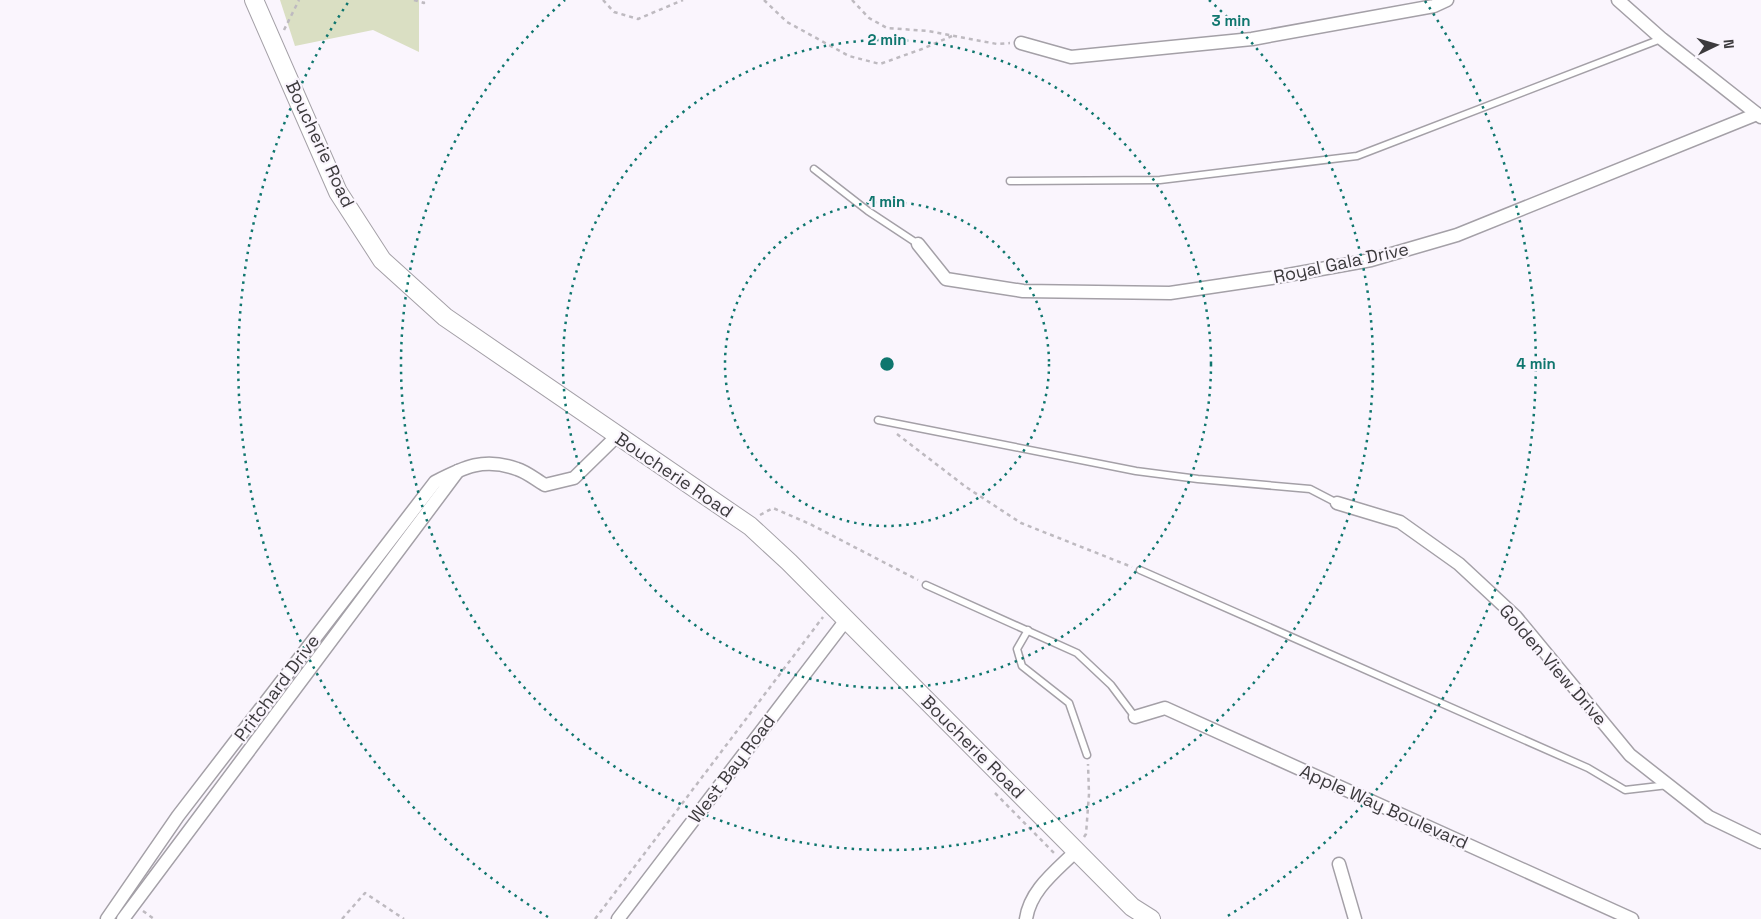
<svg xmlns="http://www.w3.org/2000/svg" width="1761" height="919" viewBox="0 0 1761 919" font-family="'Space Grotesk',sans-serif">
	<rect width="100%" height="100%" fill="#faf5fd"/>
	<polygon fill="#dadfc3" points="280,0 419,0 419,52 373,30 295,46"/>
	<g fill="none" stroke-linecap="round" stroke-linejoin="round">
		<defs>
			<g id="lane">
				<polyline points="814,169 868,211 918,244"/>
				<polyline points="1010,181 1160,180 1357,156 1661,39"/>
				<polyline points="878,420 1136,471 1198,479 1310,489 1337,503"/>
				<polyline points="1140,570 1588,768 1625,790 1668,785"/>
				<polyline points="926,585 1077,653 1111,685 1135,717"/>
				<polyline points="1028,630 1017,649 1022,666 1069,703 1087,755"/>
			</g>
			<g id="street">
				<polyline points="1618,0 1662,39 1761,117"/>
				<polyline points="1021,43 1071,57 1252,39 1434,6 1447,0"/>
				<polyline points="918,244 946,279 1023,291 1170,293 1271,278 1371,260 1457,235 1757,114"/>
				<polyline points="1337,503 1400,522 1459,564 1516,617 1630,755 1709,817 1761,842"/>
				<polyline points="1135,717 1165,708 1632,919"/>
				<polyline points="1339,864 1355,919"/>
				<path d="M107 919 178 816 435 482C464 467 484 457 517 469 527 472 536 480 545 485L574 478 617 436"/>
				<polyline points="123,919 458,471"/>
				<polyline points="618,919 846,620"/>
				<path d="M1026 919C1030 890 1056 871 1076 851"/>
			</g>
			<polyline id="secondary" points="254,0 338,192 382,260 445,317 750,526 789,562 1132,907 1151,919"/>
		</defs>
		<use href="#lane" stroke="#a4a0a7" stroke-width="9"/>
		<use href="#street" stroke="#a4a0a7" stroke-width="15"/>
		<use href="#secondary" stroke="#a4a0a7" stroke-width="20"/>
		<g stroke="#bebac0" stroke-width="2.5" stroke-dasharray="4 4" stroke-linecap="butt">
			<polyline points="414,0 424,3 422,0"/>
			<polyline points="603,0 614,12 638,19 683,0"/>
			<polyline points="764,0 787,22 849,56 880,64 922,49 952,36"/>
			<polyline points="852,0 869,18 887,28 928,31 997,44 1010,43"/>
			<polyline points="284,30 299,0"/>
			<polyline points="897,434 966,487 1021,523 1132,567"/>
			<polyline points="760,515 773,508 810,524 918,580"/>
			<polyline points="995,793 1056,855"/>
			<polyline points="1084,837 1086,834 1089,794 1088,764"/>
			<polyline points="143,911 154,919"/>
			<polyline points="342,919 365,893 404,919"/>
			<polyline points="595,919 823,617"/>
		</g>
		<use href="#lane" stroke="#fff" stroke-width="6"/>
		<use href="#street" stroke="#fff" stroke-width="12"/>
		<use href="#secondary" stroke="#fff" stroke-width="18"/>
	</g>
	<g fill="none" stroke="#0f766e" stroke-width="2.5" stroke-dasharray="2.5 5">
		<circle cx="887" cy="364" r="162"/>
		<circle cx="887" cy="364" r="324"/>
		<path d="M1209 0A486 486 0 1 1 565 0"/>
		<path d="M548 917A649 649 0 0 1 349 1M1425 1A649 649 0 0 1 1226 917"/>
	</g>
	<g text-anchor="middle" stroke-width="4.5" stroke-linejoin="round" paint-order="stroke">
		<g font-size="18" fill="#3c3a3d" stroke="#faf5fd">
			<text transform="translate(320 144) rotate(65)" y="6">Boucherie Road</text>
			<text transform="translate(1341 263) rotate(-12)" y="6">Royal Gala Drive</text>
			<text transform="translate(674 475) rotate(34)" y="6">Boucherie Road</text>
			<text transform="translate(1553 665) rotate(49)" y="6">Golden View Drive</text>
			<text transform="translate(277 688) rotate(-53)" y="6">Pritchard Drive</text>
			<text transform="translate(973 747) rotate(45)" y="6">Boucherie Road</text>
			<text transform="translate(732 769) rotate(-53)" y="6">West Bay Road</text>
			<text transform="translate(1384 807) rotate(24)" y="6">Apple Way Boulevard</text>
		</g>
	</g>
	<circle cx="887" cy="364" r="8" fill="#0f766e" stroke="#faf5fd" stroke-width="2.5"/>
	<g font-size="15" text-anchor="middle" font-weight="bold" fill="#0f766e" stroke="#faf5fd" stroke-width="4.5" stroke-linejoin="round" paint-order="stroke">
		<text x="1231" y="26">3 min</text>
		<text x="887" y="45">2 min</text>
		<text x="887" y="207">1 min</text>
		<text x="1536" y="369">4 min</text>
	</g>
	<g transform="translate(1716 45) rotate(85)" stroke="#faf5fd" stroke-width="4" paint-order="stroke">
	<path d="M0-4L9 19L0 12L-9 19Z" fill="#3c3a3d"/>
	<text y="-8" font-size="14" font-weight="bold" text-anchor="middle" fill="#3c3a3d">N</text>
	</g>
</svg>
